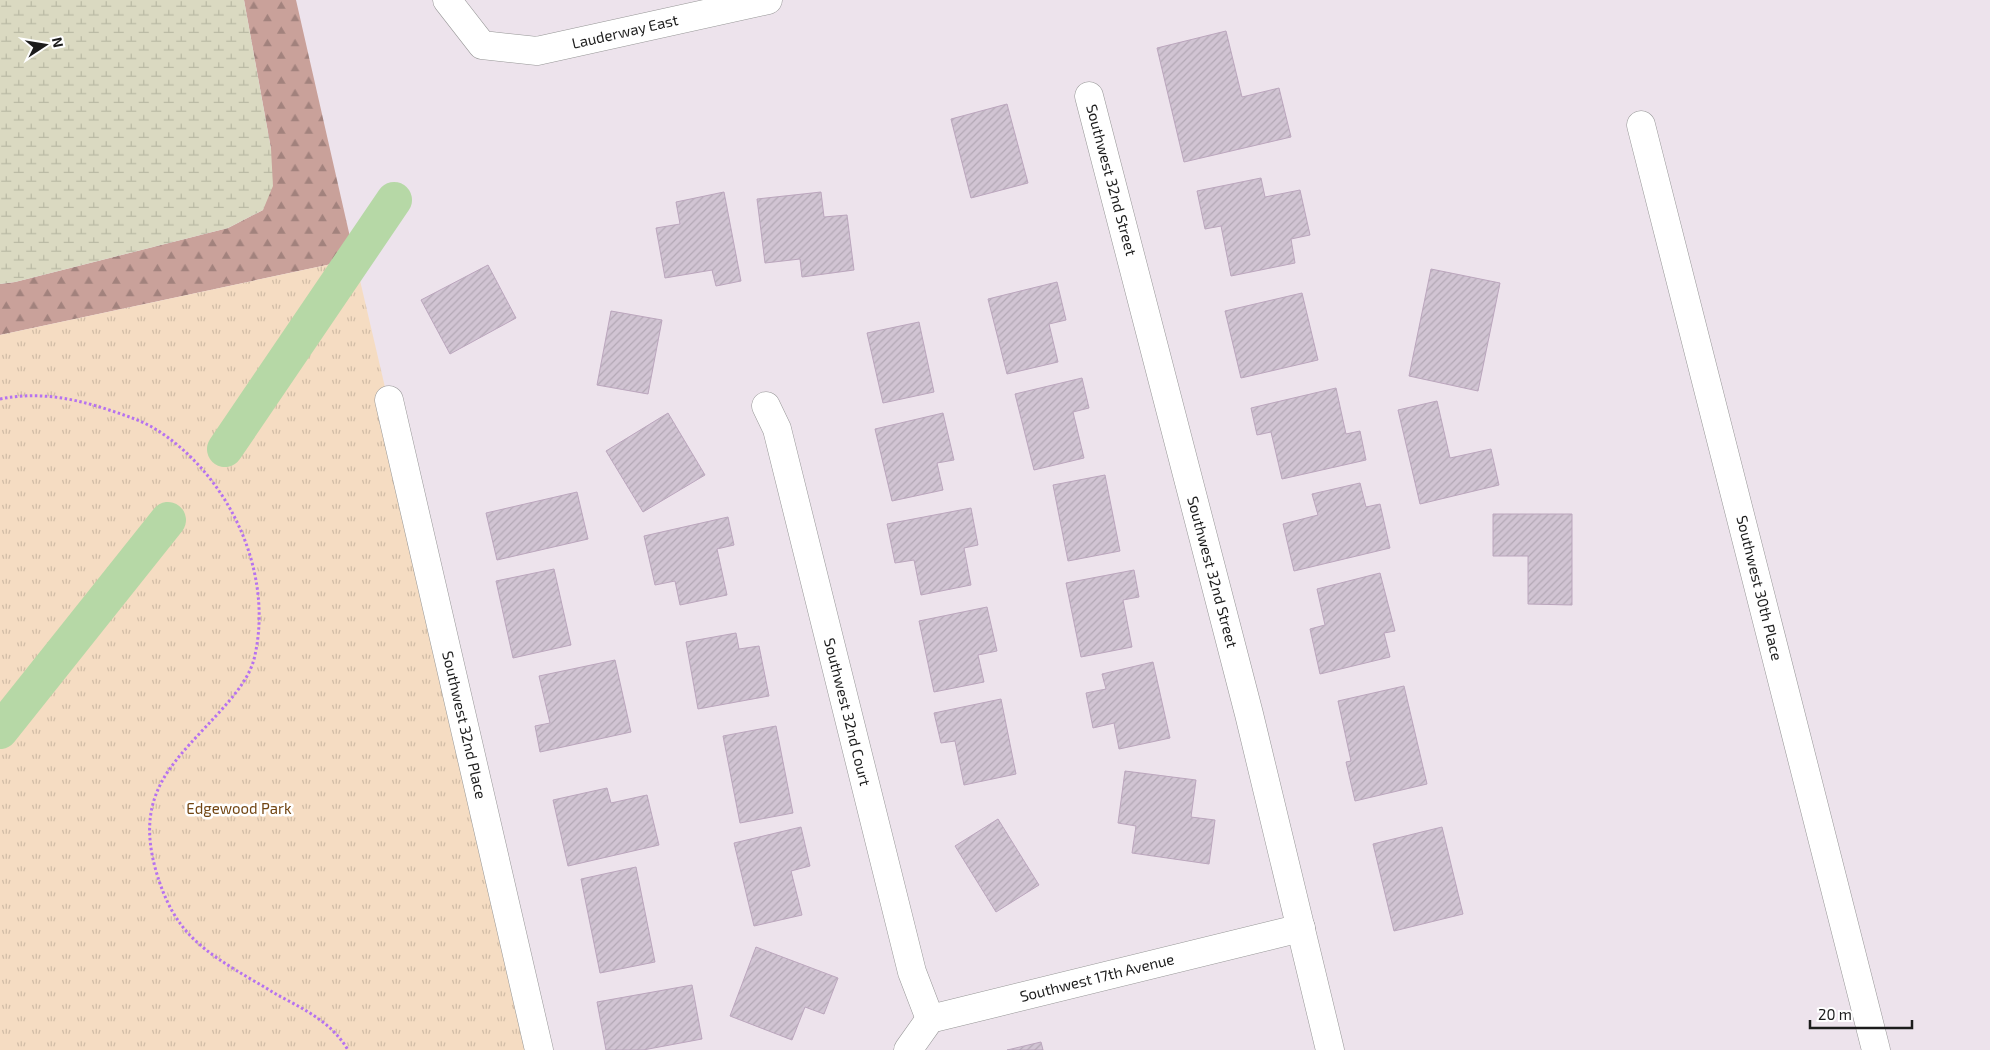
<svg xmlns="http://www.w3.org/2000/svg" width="1990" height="1050" viewBox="0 0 1990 1050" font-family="'Exo 2',sans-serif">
	<defs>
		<pattern id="forest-firs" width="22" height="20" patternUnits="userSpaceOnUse" patternTransform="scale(1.25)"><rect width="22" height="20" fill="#c9a19a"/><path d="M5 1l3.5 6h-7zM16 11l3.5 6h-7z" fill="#a2827d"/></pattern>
		<pattern id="wetland-marsh" width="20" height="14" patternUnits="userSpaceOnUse" patternTransform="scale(1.25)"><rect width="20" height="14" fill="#dad9c1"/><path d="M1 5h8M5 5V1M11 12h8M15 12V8" fill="none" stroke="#babaa5"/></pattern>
		<pattern id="park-tufts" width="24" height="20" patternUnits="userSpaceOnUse" patternTransform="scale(1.25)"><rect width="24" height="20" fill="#f5dcc2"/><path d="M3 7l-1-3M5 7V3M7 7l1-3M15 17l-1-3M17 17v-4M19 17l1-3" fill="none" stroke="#d1bca6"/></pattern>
		<pattern id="building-hatch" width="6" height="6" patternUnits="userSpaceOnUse" patternTransform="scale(1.25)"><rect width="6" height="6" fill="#d1c4d3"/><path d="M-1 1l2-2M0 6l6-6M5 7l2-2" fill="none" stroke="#b3a8b5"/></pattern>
	</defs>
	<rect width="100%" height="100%" fill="#ede3ec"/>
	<polygon fill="url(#forest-firs)" points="244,0 296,0 355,259 0,335 0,284 15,282 228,228 263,210 271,149"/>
	<polygon fill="url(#wetland-marsh)" points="0,0 244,0 271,149 273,186 263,210 228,228 15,282 0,284"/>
	<polygon fill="url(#park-tufts)" points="355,259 540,1050 0,1050 0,335"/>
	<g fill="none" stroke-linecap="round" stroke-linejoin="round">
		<g stroke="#b6d8a6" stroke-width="36">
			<polyline points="225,449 394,200"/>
			<polyline points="0,731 168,520"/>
		</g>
	</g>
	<g fill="url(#building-hatch)" stroke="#bba6bd">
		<polygon points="1226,31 1242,97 1279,88 1291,137 1184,162 1157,48"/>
		<polygon points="1007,104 1028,183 971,198 951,119"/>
		<polygon points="1261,178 1265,197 1300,190 1310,235 1291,239 1295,263 1231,276 1221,226 1205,229 1197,191"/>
		<polygon points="724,192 741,281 716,286 712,270 665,278 656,228 680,224 676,202"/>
		<polygon points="821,192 824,217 847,215 854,270 802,277 800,259 765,263 757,199"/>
		<polygon points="488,265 516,318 450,354 421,300"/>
		<polygon points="1431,269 1500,283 1478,391 1409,376"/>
		<polygon points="1057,282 1066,320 1049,324 1058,362 1007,374 988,299"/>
		<polygon points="1302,293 1318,360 1241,378 1225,311"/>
		<polygon points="611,311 662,320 648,394 597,385"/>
		<polygon points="919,322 934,392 883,403 867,333"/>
		<polygon points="1082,378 1089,408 1073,412 1084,458 1034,470 1015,394"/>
		<polygon points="1336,388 1346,434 1360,431 1366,460 1282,479 1271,432 1257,435 1251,408"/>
		<polygon points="1437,401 1450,458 1491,449 1499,485 1420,504 1398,410"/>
		<polygon points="668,413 705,475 643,512 606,451"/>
		<polygon points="943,413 954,460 937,463 943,490 892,501 875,429"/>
		<polygon points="1105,475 1120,551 1068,561 1053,485"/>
		<polygon points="1360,483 1366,507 1380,504 1390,548 1294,571 1283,524 1318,515 1312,494"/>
		<polygon points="577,492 588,539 497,560 486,513"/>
		<polygon points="971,508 978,545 964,548 971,585 921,595 914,560 895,563 887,524"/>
		<polygon points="1493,514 1572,514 1572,605 1528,604 1528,556 1493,556"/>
		<polygon points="728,517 734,545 717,549 727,595 680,605 675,581 655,585 644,536"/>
		<polygon points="554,569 571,645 513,658 496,581"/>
		<polygon points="1134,570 1139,597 1123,600 1132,647 1081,657 1066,583"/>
		<polygon points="1380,573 1395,631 1384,633 1390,657 1320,674 1310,629 1325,625 1317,589"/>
		<polygon points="987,607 997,651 978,655 984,682 934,692 919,621"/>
		<polygon points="736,633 739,649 759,646 769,696 698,709 686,642"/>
		<polygon points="615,660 631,732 540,752 535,726 550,723 539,676"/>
		<polygon points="1153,662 1170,738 1119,749 1114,723 1093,728 1086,693 1106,689 1102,674"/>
		<polygon points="1404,686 1427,784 1355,801 1346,762 1351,761 1338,701"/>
		<polygon points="1001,699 1016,774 964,785 955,741 941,743 934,713"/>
		<polygon points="776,726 793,813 740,823 723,736"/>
		<polygon points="1125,771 1196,780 1191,817 1215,820 1209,864 1132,853 1136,826 1118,823"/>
		<polygon points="607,788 611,803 647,795 659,845 568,866 553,800"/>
		<polygon points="998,819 1039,885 996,912 955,846"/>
		<polygon points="801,827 810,866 791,871 802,915 754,926 734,843"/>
		<polygon points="1442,827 1463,914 1394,931 1373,844"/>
		<polygon points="636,867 655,962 600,973 581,879"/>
		<polygon points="756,947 838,978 824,1014 805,1007 792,1040 730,1016"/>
		<polygon points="692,985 702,1039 643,1050 606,1050 597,1002"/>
		<polygon points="1041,1042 1043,1050 1007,1050"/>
	</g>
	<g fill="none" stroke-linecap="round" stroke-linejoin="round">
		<defs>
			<g id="street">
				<polyline points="447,0 482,45 537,51 768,0"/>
				<polyline points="1089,96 1249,714 1330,1050"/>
				<polyline points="1641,125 1876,1050"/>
				<polyline points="389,400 539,1050"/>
				<polyline points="766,406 777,429 912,972 930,1019"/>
				<polyline points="908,1050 930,1019 1301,928"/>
			</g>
		</defs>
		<use href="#street" stroke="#969696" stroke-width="29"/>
		<path stroke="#b672ef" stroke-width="3" stroke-dasharray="2.5 2.5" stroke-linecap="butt" d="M0 399C36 392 68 397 103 408 124 415 145 421 163 434 231 481 273 573 255 655 251 675 237 692 224 707 176 761 133 790 156 871 174 933 202 950 254 981 265 987 275 994 287 1000 311 1013 333 1025 348 1050"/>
		<use href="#street" stroke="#fff" stroke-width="28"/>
	</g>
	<g text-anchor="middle" stroke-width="5" stroke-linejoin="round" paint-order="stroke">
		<g font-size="15" fill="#1c1c1c" stroke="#fff">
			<text transform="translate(625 32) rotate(-13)" y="5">Lauderway East</text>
			<text transform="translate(1111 180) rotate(75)" y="5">Southwest 32nd Street</text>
			<text transform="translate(1212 572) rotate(75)" y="5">Southwest 32nd Street</text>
			<text transform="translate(1759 588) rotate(76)" y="5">Southwest 30th Place</text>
			<text transform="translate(847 712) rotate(76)" y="5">Southwest 32nd Court</text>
			<text transform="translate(464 725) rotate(77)" y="5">Southwest 32nd Place</text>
			<text transform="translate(1097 978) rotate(-14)" y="5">Southwest 17th Avenue</text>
		</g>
		<g font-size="15" fill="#714513" stroke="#fff">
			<text x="239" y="814">Edgewood Park</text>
		</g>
	</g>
	<g transform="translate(45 45) rotate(78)" stroke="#ffffff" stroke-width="4" paint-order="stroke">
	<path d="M0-4L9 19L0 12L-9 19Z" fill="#1c1c1c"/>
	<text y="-8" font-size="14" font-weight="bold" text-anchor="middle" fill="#1c1c1c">N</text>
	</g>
	<path d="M1810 1020v8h102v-8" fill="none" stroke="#1c1c1c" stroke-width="2.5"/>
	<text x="1818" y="1020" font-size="15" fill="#1c1c1c" stroke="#ffffff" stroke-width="4" paint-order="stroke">20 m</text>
</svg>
